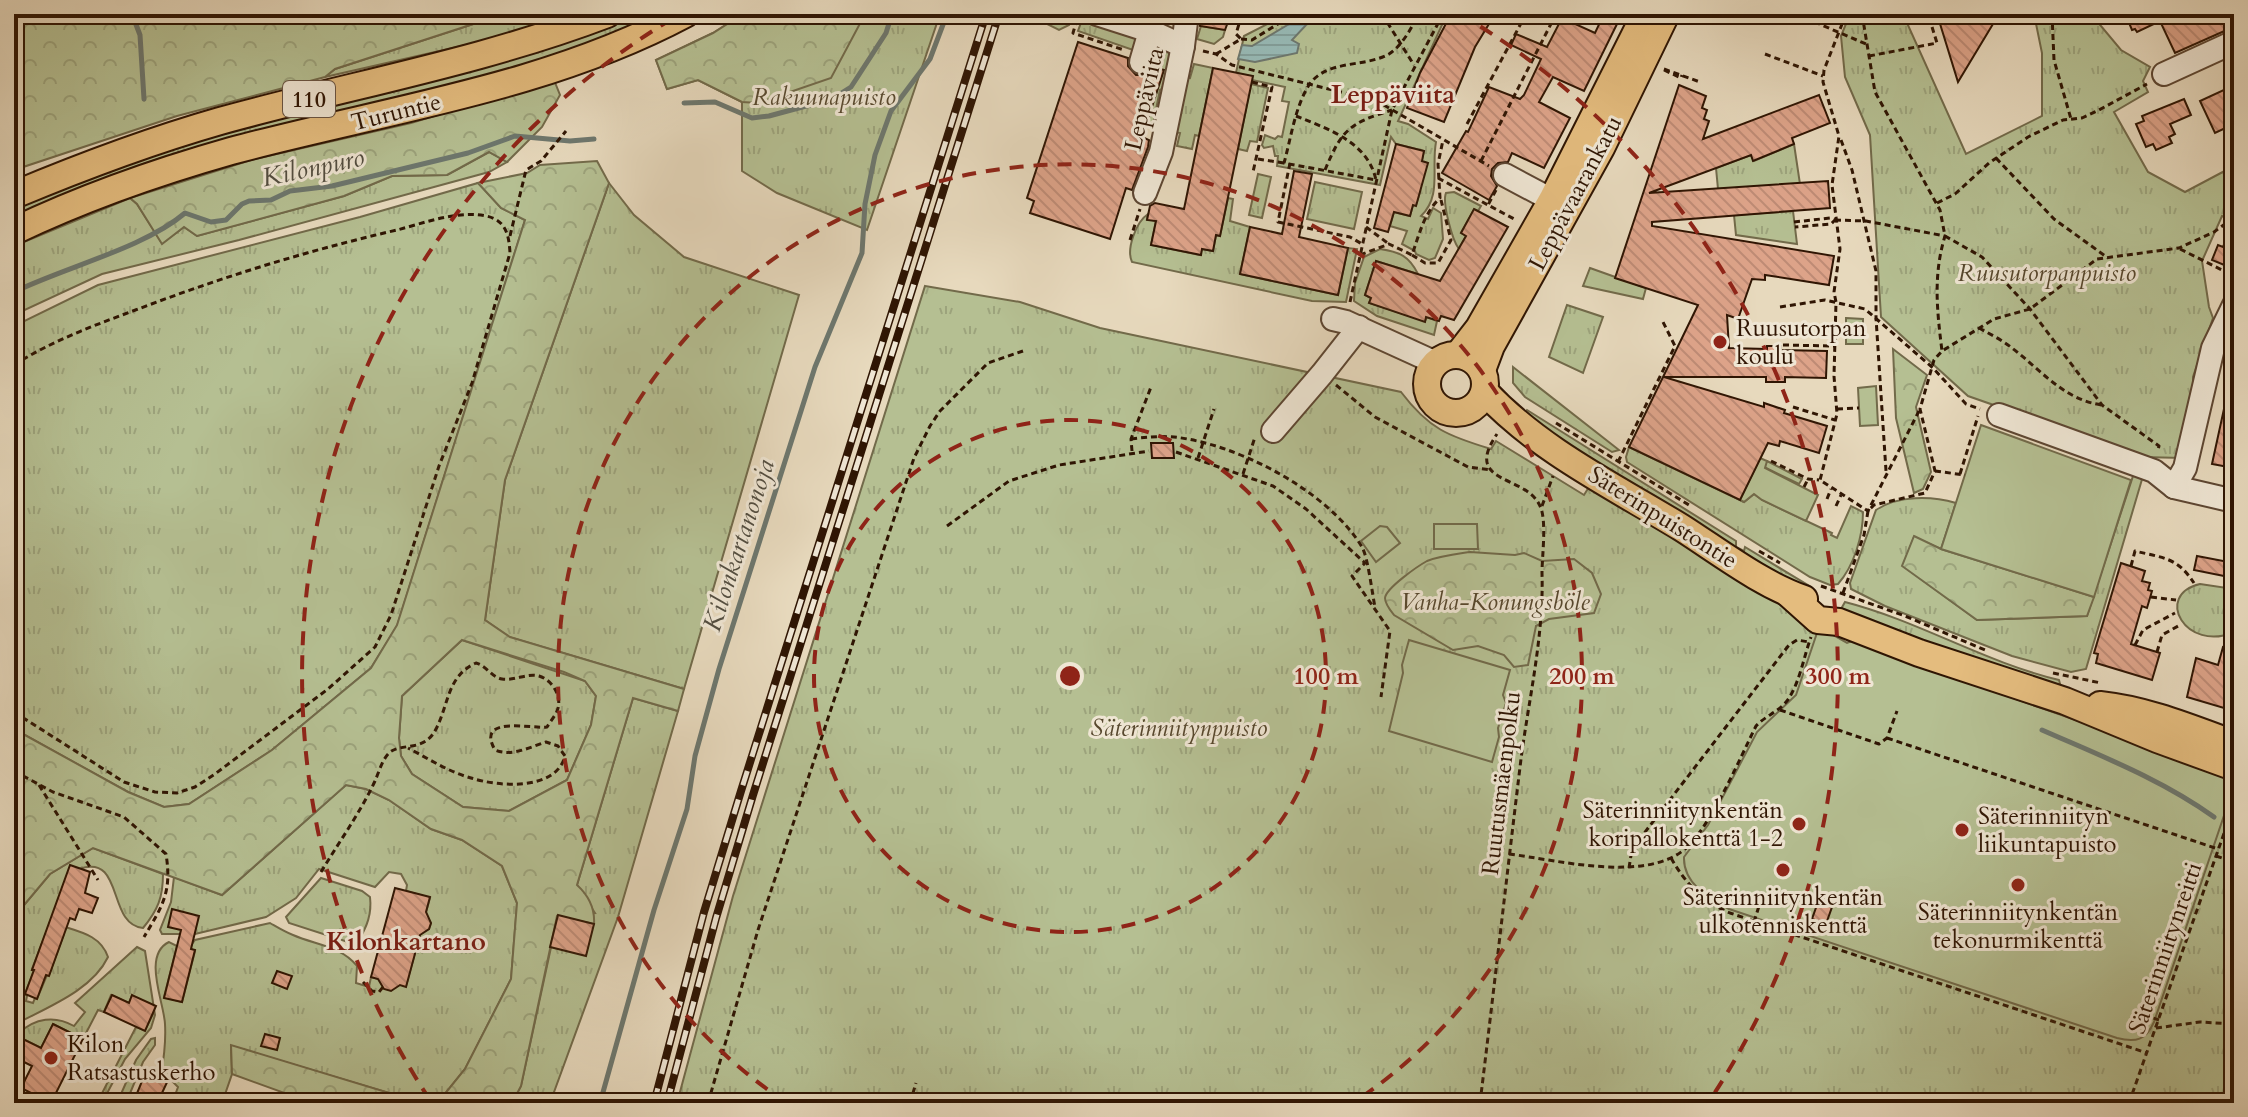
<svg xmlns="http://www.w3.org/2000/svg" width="2248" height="1117" viewBox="0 0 2248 1117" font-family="Cardo,serif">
	<defs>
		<pattern id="grass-tufts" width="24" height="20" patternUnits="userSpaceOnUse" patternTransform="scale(2)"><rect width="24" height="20" fill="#b5bf92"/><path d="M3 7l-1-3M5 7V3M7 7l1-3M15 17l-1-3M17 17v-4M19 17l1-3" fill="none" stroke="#9ca37c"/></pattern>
		<pattern id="forest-crowns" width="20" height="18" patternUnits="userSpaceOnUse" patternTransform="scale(2)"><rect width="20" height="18" fill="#b5bf92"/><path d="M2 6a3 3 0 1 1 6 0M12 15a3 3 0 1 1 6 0" fill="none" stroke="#9ca37c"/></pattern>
		<pattern id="water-rules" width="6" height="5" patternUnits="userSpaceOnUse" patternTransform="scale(2)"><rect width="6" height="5" fill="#97b9b5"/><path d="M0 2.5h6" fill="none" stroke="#829e9a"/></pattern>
		<pattern id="building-back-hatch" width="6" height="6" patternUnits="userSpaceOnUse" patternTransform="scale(2)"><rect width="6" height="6" fill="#dda389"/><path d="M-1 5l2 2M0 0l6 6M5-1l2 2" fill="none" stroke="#be8b75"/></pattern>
	</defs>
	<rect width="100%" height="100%" fill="#e7d9bd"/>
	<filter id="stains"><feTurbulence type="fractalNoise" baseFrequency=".0025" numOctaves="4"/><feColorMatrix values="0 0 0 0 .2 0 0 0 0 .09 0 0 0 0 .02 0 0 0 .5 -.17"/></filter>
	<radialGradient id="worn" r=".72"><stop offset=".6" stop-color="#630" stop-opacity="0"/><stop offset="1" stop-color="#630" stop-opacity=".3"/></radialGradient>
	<g fill="url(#grass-tufts)" stroke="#726a4a" stroke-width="2">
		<polygon points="504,14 571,14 479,42 325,77 335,69"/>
		<path d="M638 14H655C631 25 607 37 583 46 445 95 299 115 161 158 114 173 70 193 25 213L21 203C90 177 158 151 229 132 366 95 506 70 638 14Z"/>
		<polygon points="743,14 940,14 867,230 777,193 742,171 742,102 698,80 667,89 656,60 713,33"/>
		<polygon points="1039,14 1065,14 1073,17 1069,25 1059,30 1045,23"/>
		<path d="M1287 14H1447L1398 121 1408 124 1436 142C1431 168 1442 196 1421 216L1428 219 1433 208 1441 213 1443 239 1435 258 1429 260 1416 254 1415 251 1402 244 1407 231 1390 226 1394 212 1410 216 1413 205H1416L1420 192 1415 190 1424 151 1396 144 1391 137 1380 185 1277 166 1278 156H1275L1273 146 1264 148 1262 145 1265 135 1275 139 1278 136 1282 137 1289 102 1282 101 1285 87 1252 80 1236 73 1244 36Z"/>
		<polygon points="1850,14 1903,14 1966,154 2042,116 2042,53 2034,14 2091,14 2121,50 2150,67 2143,81 2148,92 2114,112 2148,172 2185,192 2234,166 2234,220 2222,216 2202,261 2209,307 2213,318 2193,377 2193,407 2183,458 2142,457 1968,396 1881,317 1870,135 1845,77 1841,36"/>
		<polygon points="1082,20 1137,38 1133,50 1078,31"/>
		<polygon points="1201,26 1225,30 1223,37 1214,44 1197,39"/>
		<path d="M1163 46C1175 56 1171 71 1169 85L1160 90 1154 119 1159 128 1137 189 1155 130 1146 126 1163 70 1153 67 1159 49Z"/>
		<polygon points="1194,64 1213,68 1199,136 1195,135 1192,149 1177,146 1180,133 1174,132 1185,77 1190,78"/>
		<polygon points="1251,84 1268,88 1257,142 1250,141 1247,151 1238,149"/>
		<polygon points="1794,144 1800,184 1718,189 1716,168 1751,155 1754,161"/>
		<polygon points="489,152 507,162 489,172 239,240 102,274 14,315 14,246 130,198 137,204 162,243 184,227 197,236 344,196 392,176 447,175"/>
		<polygon points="1258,174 1271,177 1262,218 1249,215"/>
		<polygon points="1315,182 1362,192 1354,229 1307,219"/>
		<polygon points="478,183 501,208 525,220 397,626 371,668 272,750 189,804 164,807 128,792 14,729 14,326 98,285 360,217"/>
		<polygon points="609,183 634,215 684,257 799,295 684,689 509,637 485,620 505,480"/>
		<path d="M1454 192 1481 206 1478 211 1474 210 1461 233 1466 236 1459 249C1452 240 1442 202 1446 193Z"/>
		<path d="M1228 198 1233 199 1230 221 1250 227 1240 274 1338 295 1348 248 1357 249 1346 302 1312 301 1132 262C1126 249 1136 222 1148 214L1147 219 1156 221 1151 245 1200 255 1202 249 1213 251 1216 235 1220 236Z"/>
		<polygon points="1793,211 1797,244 1736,235 1734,215"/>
		<path d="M1380 249C1400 252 1409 256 1418 274L1376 261 1365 295 1371 298 1369 303 1425 321 1427 317 1437 321 1434 335 1377 316 1354 301 1355 283 1364 257Z"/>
		<path d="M925 286 1020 302 1100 328 1401 392C1429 429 1448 436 1491 449L1496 441 1584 495 1589 487 1640 510 1808 622 1847 643 1852 641 2234 786V1103H677L733 896Z"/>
		<polygon points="1567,305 1603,317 1583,373 1549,357"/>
		<polygon points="1846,318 1863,319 1863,344 1846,344"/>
		<polygon points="1513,367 1619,450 1612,452 1525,397 1513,383"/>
		<polygon points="1527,410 1736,541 1736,547 1744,551 1745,547 1811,587 1809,592 1757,563 1523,416"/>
		<path d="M1629 447 1744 502 1754 494 1762 500 1832 533 1831 535 1837 538 1851 506 1863 512C1863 536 1854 566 1838 584L1830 585 1810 577 1627 462 1626 457Z"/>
		<polygon points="1767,461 1802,479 1799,484 1764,467"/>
		<path d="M2134 473 2143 476 2086 669 2071 672 2012 656 1885 606 1851 589 1850 583 1876 510C1898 495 1932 496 1956 503L1941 549 1914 537 1903 566 1977 620 2087 616Z"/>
		<path d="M2200 584 2234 589V632C2186 653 2153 595 2200 584Z"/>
		<path d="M1845 602C1919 621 1984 662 2059 680L2062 691 1916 642 1841 609Z"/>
		<polygon points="462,640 585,681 596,696 591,725 567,780 509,811 463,807 412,774 401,756 399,738 402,696"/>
		<polygon points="633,698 678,711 618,917 550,1103 512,1103 521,1086 558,915 595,913 577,885"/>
		<path d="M346 785 366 789 389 800 431 829 462 840 502 866 517 903 511 979 465 1069 440 1100 409 1099 231 1046 232 1074 222 1103H158L162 1093 174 1098 178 1087 169 1078 161 1075C164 1058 166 1041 165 1024 164 1002 142 955 169 942L177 946 164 997 182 1002 195 951 189 948 195 940 270 923C277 927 285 932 293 935 316 945 341 946 357 966L356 983 369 987 371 977 406 986 421 931 429 929 431 923 425 916 430 898 406 891 407 885 401 874 389 872 375 887 319 869 296 898 266 917 195 934H162L160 930 171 902 174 877 222 895Z"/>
		<path d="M93 848 163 874C163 897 158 910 143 928 106 924 125 853 79 869L54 912 32 969 34 970 25 994 27 996 26 1001 33 1003 35 998 37 999 47 975H49L64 934 62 926C81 932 101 936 108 957 92 991 45 1008 14 1025V917L50 874Z"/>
		<path d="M321 878 362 891 370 897C372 914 367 926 359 940L348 942 289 923 286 917Z"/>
		<path d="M137 947 145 951 155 1015 151 1028 125 1059 102 1103H97L136 1027 145 1030 153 1014 132 995 129 1003 111 995 104 1012 98 1010 83 1039 53 1024 41 1048 23 1039 19 1033C35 1018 55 1015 74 1026L85 1012 75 1003Z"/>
		<polygon points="155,1038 155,1045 143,1062 126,1103 117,1103 136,1060 151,1039"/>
	</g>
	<g fill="url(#forest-crowns)" stroke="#726a4a" stroke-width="2" fill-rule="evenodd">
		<polygon points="14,14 504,14 335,69 325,77 177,116 14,170"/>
		<polygon points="743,14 864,14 864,16 831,78 758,103 742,102 698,80 667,89 656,60 713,33"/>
		<polygon points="554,80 560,95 542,127 507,162 489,152 447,175 392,176 344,196 197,236 184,227 162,244 137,204 130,198 251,160 411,123"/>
		<path d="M597 161 609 183 505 480 485 620 510 637 684 689 678 711 633 698 577 885C588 895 595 909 594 924L557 916 521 1086 512 1103H312L232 1074 231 1045 409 1099 440 1100 465 1069 511 979 517 903 502 866 462 840 431 829 389 800 366 789 346 785 222 895 93 848 50 874 14 917V729L128 792 164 807 189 804 272 750 371 668 397 625 525 220 501 208 478 183 527 173 540 165ZM462 640 564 672 585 681 596 696 591 725 567 780 509 811 463 807 412 774 401 756 399 738 402 696Z"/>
		<polygon points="1893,349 1927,375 1916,407 1931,472 1923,489 1914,493 1896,418"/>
		<polygon points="1914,536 1941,549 2094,597 2087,616 1977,620 1902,566"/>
		<path d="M1470 552 1515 555 1524 553 1542 561 1574 559 1592 573 1601 594 1594 613 1549 619 1536 626 1528 665 1514 667 1504 655 1478 646 1453 650 1394 615C1390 610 1385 604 1385 598 1386 588 1418 566 1427 561 1440 556 1457 554 1470 552Z"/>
	</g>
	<g fill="#b5bf92" stroke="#726a4a" stroke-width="2">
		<polygon points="1590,268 1646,288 1643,299 1583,286"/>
		<polygon points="1876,386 1878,425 1860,426 1858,388"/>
		<polygon points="1981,425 2131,480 2094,597 1941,549"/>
		<polygon points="1760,458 1767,461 1765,468 1818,495 1806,521 1762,500 1754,494 1744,502 1740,500"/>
		<polygon points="1434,524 1477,524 1478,549 1434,549"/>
		<polygon points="1380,526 1387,527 1400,543 1376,562 1361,541"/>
		<path d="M1819 627 1847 643 1852 641 2234 776V786L2154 1022C2146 1040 2136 1043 2117 1038L1729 909C1708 898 1683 883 1684 857L1708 825 1757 732 1796 695Z"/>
		<polygon points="1409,640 1510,670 1503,695 1506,703 1498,728 1499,737 1492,762 1389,731 1403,673 1402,665"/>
	</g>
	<polygon fill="url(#water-rules)" stroke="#6d776e" stroke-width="2" points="1306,14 1325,14 1306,25 1292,40 1299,44 1297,53 1255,62 1238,59 1242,45 1252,46"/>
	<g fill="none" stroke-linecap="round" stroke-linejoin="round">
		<g stroke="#6d776e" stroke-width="5">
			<polyline points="132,14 140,35 144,99"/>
			<polyline points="684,103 715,102 752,118 769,116 832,99 851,87 886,33 892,14"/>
			<path d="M14 292C65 267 144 248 185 213L211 222 226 220 242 204 249 201 271 200 290 191 332 186 468 153 515 136 570 141 594 139"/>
			<path d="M2042 730C2101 756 2161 779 2214 817"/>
			<polyline points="600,1103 654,910 687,809 695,756 719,669 815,367 862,253 865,204 875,155 891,111 930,59 947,14"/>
		</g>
	</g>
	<g fill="url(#building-back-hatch)" stroke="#2f1503" stroke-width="2">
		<polygon points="1201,14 1231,14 1225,30 1200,26"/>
		<polygon points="1451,14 1495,14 1475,47 1444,122 1407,108 1420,73"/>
		<polygon points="1937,14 1999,14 1958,82"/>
		<polygon points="2134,14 2220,14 2229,29 2175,53 2160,21 2137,32 2135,29 2132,30 2127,18"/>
		<polygon points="1603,16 1618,22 1584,91 1553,77 1539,102 1570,118 1544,168 1512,153 1508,162 1498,163 1492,169 1491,176 1497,186 1489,200 1442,173 1466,131 1468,132 1489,87 1520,99 1524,95 1541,59 1511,45 1516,34 1547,47 1562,18 1595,33"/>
		<polygon points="1078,42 1128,58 1128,66 1136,75 1145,75 1154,67 1164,70 1142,137 1149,140 1148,147 1132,190 1126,188 1110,239 1030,213 1034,201 1027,198"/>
		<polygon points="1213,68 1253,76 1220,236 1216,235 1213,251 1202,249 1201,255 1151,245 1156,221 1147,220 1150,206 1155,203 1184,209"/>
		<polygon points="1679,85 1706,96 1702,108 1707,110 1704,119 1709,121 1703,139 1819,95 1830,123 1792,138 1794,144 1753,161 1751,155 1649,193 1828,181 1830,208 1652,222 1652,226 1834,256 1829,285 1765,275 1765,280 1752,279 1738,319 1727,315 1729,348 1767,349 1767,346 1781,346 1781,350 1827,351 1826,378 1785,377 1785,382 1766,382 1766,377 1664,377 1764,407 1764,403 1785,410 1784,413 1827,426 1819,453 1780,441 1779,446 1768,443 1740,500 1629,447 1698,305 1615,278"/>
		<polygon points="2228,88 2234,101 2234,124 2215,133 2200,101"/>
		<polygon points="2184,99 2191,115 2170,124 2175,134 2169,137 2172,143 2156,150 2153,144 2146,147 2136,124 2144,121 2142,116"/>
		<polygon points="1396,144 1424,151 1422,161 1428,163 1416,206 1413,205 1410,216 1394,212 1388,232 1374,228"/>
		<polygon points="1294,171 1312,174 1299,237 1348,248 1338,295 1240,274 1250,227 1282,234"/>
		<polygon points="1474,209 1508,227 1454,320 1441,316 1439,321 1426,317 1425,322 1369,303 1371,298 1365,295 1376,261 1440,281 1466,236 1461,233"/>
		<polygon points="2233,223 2234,223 2234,269 2212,260 2218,245 2223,247"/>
		<polygon points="2227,395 2234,396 2234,468 2212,464"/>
		<polygon points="1151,443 1173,443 1174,458 1152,458"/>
		<polygon points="2197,556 2234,563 2234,578 2194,570"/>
		<polygon points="2121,563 2145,571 2142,581 2150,583 2148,590 2152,591 2147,608 2142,606 2131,644 2160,653 2152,680 2096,663 2098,654 2094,653"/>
		<polygon points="2223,647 2234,650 2234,711 2187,697 2196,658 2218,665"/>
		<polygon points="70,865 90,872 85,893 98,898 92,913 79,909 75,920 70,918 49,976 46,975 37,999 25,994 34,970 32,970"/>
		<polygon points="395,888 430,897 426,912 431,923 429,929 420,935 406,987 400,985 391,991 384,989 378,979 371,977"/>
		<polygon points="1818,902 1832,907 1826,924 1812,919"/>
		<polygon points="172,909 199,916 191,949 195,950 182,1002 164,998 181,930 168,927"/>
		<polygon points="558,915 594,924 586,956 550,947"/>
		<polygon points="277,971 292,976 287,989 272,983"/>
		<polygon points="112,995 129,1003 132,995 156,1006 145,1031 104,1012"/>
		<polygon points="53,1024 83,1039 51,1103 21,1088 32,1066 14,1057 23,1039 41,1048"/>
		<polygon points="265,1034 280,1038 277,1050 261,1046"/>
		<polygon points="147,1069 169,1078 162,1093 158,1103 133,1103"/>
	</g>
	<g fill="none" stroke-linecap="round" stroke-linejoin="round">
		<defs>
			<g id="minor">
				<polyline points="1097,14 1150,31 1183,46"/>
				<polyline points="1141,62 1150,31"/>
				<polyline points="2164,74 2234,42"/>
				<polyline points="1505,175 1567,208"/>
				<polyline points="1145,193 1161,152 1183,46 1187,14"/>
				<polyline points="1333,319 1346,322 1436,363"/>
				<polyline points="1999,415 2154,471 2174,487 2234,501"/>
				<polyline points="1273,431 1322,374 1359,327"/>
				<polyline points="2174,487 2185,468 2213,348 2234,305"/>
			</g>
			<g id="major">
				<path d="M14 195C81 167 150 141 220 121 350 85 481 62 607 14"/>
				<path d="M14 231C83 198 157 172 231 151 383 110 544 89 685 14"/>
				<circle cx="1456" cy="384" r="29"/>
				<polyline points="1458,355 1479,328 1552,200 1644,17"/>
				<polyline points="1482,370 1491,346 1601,148 1666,14"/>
				<path d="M1485 392C1539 450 1615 487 1682 528 1721 553 1761 584 1804 599"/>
				<polyline points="1789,594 1818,620 1839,622 1919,653 2065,701 2157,739 2234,767"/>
				<path d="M2100 705C2147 710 2190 728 2234 744"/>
			</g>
		</defs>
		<use href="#minor" stroke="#5d4632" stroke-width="26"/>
		<use href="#major" stroke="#2f1503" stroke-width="30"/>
		<g stroke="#2f1503" stroke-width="3" stroke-dasharray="6 4" stroke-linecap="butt">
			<polyline points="1382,14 1414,65"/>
			<polyline points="1796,14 1866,44"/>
			<polyline points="1846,14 1824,70 1823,82 1839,136 1832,185 1840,249 1834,292 1836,302 1834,376 1837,414 1820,480 1868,511 1920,409"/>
			<polyline points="1862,14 1875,92 1940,210 1945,236 1982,257 2030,309 2102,405 2159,446 2158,450"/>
			<polyline points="2052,14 2054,60 2071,119"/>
			<polyline points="1077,19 1073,33 1124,50"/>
			<polyline points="1778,24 1782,14"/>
			<polyline points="1241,39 1252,40 1294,14"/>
			<polyline points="1203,51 1216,54 1232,65 1377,101 1489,166"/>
			<polyline points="1216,54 1241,39 1236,34 1242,14"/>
			<polyline points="1765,54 1823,76"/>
			<polyline points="1869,56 1937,43 1928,14"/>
			<polyline points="1664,69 1700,82"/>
			<polyline points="1664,70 1681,78 1682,75"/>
			<polyline points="1252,82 1272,87 1253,172"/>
			<path d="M1296 116C1328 129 1368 142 1376 180L1284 163C1291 138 1295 107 1309 85 1327 59 1364 68 1389 54 1403 45 1411 28 1419 14"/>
			<polyline points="1467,124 1526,14"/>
			<polyline points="1841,140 1852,170 1876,271 1876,318 1886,471"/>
			<polyline points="1996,158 2054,219 2108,258"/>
			<polyline points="1258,159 1284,163"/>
			<polyline points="1481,161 1556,14"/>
			<polyline points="1290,163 1278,222 1350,237 1362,244"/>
			<path d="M1325 170C1342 129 1350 123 1392 110"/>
			<polyline points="1438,178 1488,205"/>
			<polyline points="1496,190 1488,205 1516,220"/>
			<polyline points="1937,203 1955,194 1989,163 2028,137 2063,120 2082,118 2099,110 2147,84"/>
			<path d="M1835 220 1866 221 1945 236C1933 275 1937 311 1942 351"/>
			<polyline points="1794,222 1830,218 1835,220 1831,224 1795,227"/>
			<polyline points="1366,227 1389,244"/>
			<polyline points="510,236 526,170 541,161 566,131"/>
			<polyline points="1130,240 1140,209"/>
			<polyline points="2180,249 2234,276"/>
			<path d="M1360 255 1389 244 1412 255C1419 235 1424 213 1440 198L1438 164 1443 140"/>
			<polyline points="1412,255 1425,263 1438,263 1451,240 1441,200"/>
			<polyline points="1350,302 1392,110 1443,14"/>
			<polyline points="1780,307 1825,300 1865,309 1933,368 1966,404 1980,409"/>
			<path d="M1979 328C1990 334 2002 340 2012 348 2041 370 2064 400 2102 405"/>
			<polyline points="1783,345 1834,346"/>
			<path d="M14 365C53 340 98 324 141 308 225 276 310 250 397 230 424 223 458 210 486 216 506 220 509 235 510 253L472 383 439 466 391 615 375 647 328 689 215 774 195 787 177 793 155 792 124 782 14 712"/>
			<polyline points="1336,385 1375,417 1468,467 1492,470"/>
			<polyline points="1793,407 1835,420"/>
			<polyline points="1837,409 1859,408"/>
			<polyline points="1556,423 1689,505"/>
			<path d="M1131 439C1146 437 1160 436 1174 437 1238 444 1328 491 1362 547 1368 557 1372 593 1375 607"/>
			<polyline points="1132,451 1131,439 1151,387"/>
			<polyline points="1176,452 1273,486 1306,509 1365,563 1352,576 1390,631 1381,697"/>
			<polyline points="1198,458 1214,409"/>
			<polyline points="1771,461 1808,479 1819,480"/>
			<polyline points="1618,462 1675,346 1662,320"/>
			<polyline points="1935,471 1965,475"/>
			<polyline points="1243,474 1255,437"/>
			<polyline points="1960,474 1978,416"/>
			<polyline points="1804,487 1808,479"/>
			<polyline points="1827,499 1831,489"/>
			<polyline points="1542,506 1553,476"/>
			<polyline points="1836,506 1841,495"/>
			<polyline points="947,526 1009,481 1059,465 1149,451"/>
			<polyline points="1759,551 1780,563"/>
			<path d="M2131 566 2135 551C2163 558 2177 557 2194 583"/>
			<polyline points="1821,586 1905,616 1985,650"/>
			<polyline points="1843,593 1864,535 1868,511 1874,505 1925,493 1935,471 1920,409 1934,360 1942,351 1994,319 2030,309 2097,259 2179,248 2214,232 2229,221 2234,223"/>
			<polyline points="2151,597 2176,600"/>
			<polyline points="2135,645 2143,630 2175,613"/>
			<polyline points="2157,652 2162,635 2180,625"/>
			<polyline points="2053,673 2101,683"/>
			<polyline points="1780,710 1879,744 1887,738 1897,711"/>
			<polyline points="14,725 21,717"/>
			<polyline points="1887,738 2218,849"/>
			<path d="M14 771 53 792 124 817 166 854C172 892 163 905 144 937"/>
			<polyline points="39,785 98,880"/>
			<path d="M1509 854C1557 860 1645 883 1685 849 1710 828 1740 758 1756 726 1766 715 1781 711 1789 698 1800 681 1804 656 1811 637"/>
			<polyline points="2216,856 2225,859 2234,869"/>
			<path d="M1671 858C1686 884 1702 901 1730 913L2147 1053"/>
			<polyline points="1629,868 1632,849 1789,645 1797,640 1809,642"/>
			<path d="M321 872C339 842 360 813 375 781 379 772 382 760 389 753 401 742 424 753 436 729 449 704 447 676 476 663 487 666 491 677 502 679 514 681 527 673 539 676 553 680 563 698 557 711 555 716 550 722 547 727 531 729 475 715 495 750 512 757 530 747 546 742L558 746 565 756C556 791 499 787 471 778 449 772 429 759 408 748"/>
			<polyline points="1754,922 1759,906"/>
			<polyline points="363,982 372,991 379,992 383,987"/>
			<polyline points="2144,1015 2159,1020"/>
			<polyline points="2156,1028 2200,1022 2234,1024"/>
			<polyline points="708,1103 758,930 914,458 930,426 940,411 988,363 1023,351"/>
			<polyline points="910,1103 916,1083"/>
			<path d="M1480 1103C1494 989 1507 874 1521 759 1529 698 1544 635 1542 573 1542 556 1547 520 1540 506 1526 474 1462 485 1497 434"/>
			<polyline points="2129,1103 2234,805"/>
		</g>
		<use href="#minor" stroke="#efe6d4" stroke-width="22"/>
		<use href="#major" stroke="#e4bc7e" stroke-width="26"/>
		<defs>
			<g id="rail">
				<polyline points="654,1103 704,912 741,791 986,14"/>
				<polyline points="667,1103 716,918 753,795 999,14"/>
			</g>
		</defs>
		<use href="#rail" stroke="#2f1503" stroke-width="8"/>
		<use href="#rail" stroke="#efe6d4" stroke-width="5" stroke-dasharray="15" stroke-linecap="butt"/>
	</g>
	<g fill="none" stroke="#8f2418" stroke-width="4" stroke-dasharray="14 10">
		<circle cx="1070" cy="676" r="256"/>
		<path d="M787 1103A512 512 0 1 1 1353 1103"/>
		<path d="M430 1100A768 768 0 0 1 680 14M1460 14A768 768 0 0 1 1710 1100"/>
	</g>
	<g fill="#8f2418" stroke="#efe6d4" stroke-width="3">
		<circle cx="1720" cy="342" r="8"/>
		<circle cx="1799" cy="824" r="8"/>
		<circle cx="1962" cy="830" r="8"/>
		<circle cx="1783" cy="870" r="8"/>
		<circle cx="2018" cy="885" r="8"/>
		<circle cx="51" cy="1058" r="8"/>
	</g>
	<g text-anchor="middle" stroke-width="6" stroke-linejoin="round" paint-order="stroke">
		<rect fill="#efe6d4" stroke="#695442" stroke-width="2" x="283" y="81" width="52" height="36" rx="6"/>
		<g font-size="22" font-weight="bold" fill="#2f1503">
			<text x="309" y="107">110</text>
		</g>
		<g font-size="24" font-style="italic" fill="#57482e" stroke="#efe6d4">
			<text x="824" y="105">Rakuunapuisto</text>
			<text x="2047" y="281">Ruusutorpanpuisto</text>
			<text x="1495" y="610">Vanha-Konungsböle</text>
			<text x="1179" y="736">Säterinniitynpuisto</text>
		</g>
		<g font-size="24" fill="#2f1503" stroke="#efe6d4">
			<text transform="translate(1144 99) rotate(-77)" y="8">Leppäviita</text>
			<text transform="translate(396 112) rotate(-14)" y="8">Turuntie</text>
			<text transform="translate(1575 193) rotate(-62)" y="8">Leppävaarankatu</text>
			<text transform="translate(1663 517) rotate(32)" y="8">Säterinpuistontie</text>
			<text transform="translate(1501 783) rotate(-83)" y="8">Ruutusmäenpolku</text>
			<text transform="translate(2165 948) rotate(-71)" y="8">Säterinniitynreitti</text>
		</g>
		<g font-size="24" fill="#2f1503" stroke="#efe6d4" text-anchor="start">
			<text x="1736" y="336">Ruusutorpan<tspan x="1736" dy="28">koulu</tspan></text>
			<text x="1783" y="818" text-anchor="end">Säterinniitynkentän<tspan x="1783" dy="28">koripallokenttä 1-2</tspan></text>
			<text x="1978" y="824">Säterinniityn<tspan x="1978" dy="28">liikuntapuisto</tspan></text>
			<text x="1783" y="905" text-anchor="middle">Säterinniitynkentän<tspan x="1783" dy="28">ulkotenniskenttä</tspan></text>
			<text x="2018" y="920" text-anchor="middle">Säterinniitynkentän<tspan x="2018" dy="28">tekonurmikenttä</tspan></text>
			<text x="67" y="1052">Kilon<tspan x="67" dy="28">Ratsastuskerho</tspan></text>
		</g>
		<g font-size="26" font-weight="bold" fill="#7a1f14" stroke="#efe6d4">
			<text x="1393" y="103">Leppäviita</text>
			<text x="406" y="950">Kilonkartano</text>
		</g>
		<g font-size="26" font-style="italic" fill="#534e41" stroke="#efe6d4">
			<text transform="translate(313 167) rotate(-12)" y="9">Kilonpuro</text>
			<text transform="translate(738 545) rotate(-72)" y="9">Kilonkartanonoja</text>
		</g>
	</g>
	<circle cx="1070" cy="676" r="12" fill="#8f2418" stroke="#efe6d4" stroke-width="4"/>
	<g font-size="24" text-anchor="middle" font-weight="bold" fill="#8f2418" stroke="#efe6d4" stroke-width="6" stroke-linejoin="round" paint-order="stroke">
		<text x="1326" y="684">100 m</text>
		<text x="1582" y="684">200 m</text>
		<text x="1838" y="684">300 m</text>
	</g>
	<rect width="2248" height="1117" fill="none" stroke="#e7d9bd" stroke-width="48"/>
	<rect x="16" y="16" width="2216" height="1085" fill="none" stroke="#2f1503" stroke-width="4"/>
	<rect x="24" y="24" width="2200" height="1069" fill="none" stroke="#2f1503" stroke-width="2"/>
	<rect width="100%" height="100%" filter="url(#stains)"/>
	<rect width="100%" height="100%" fill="url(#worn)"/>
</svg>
